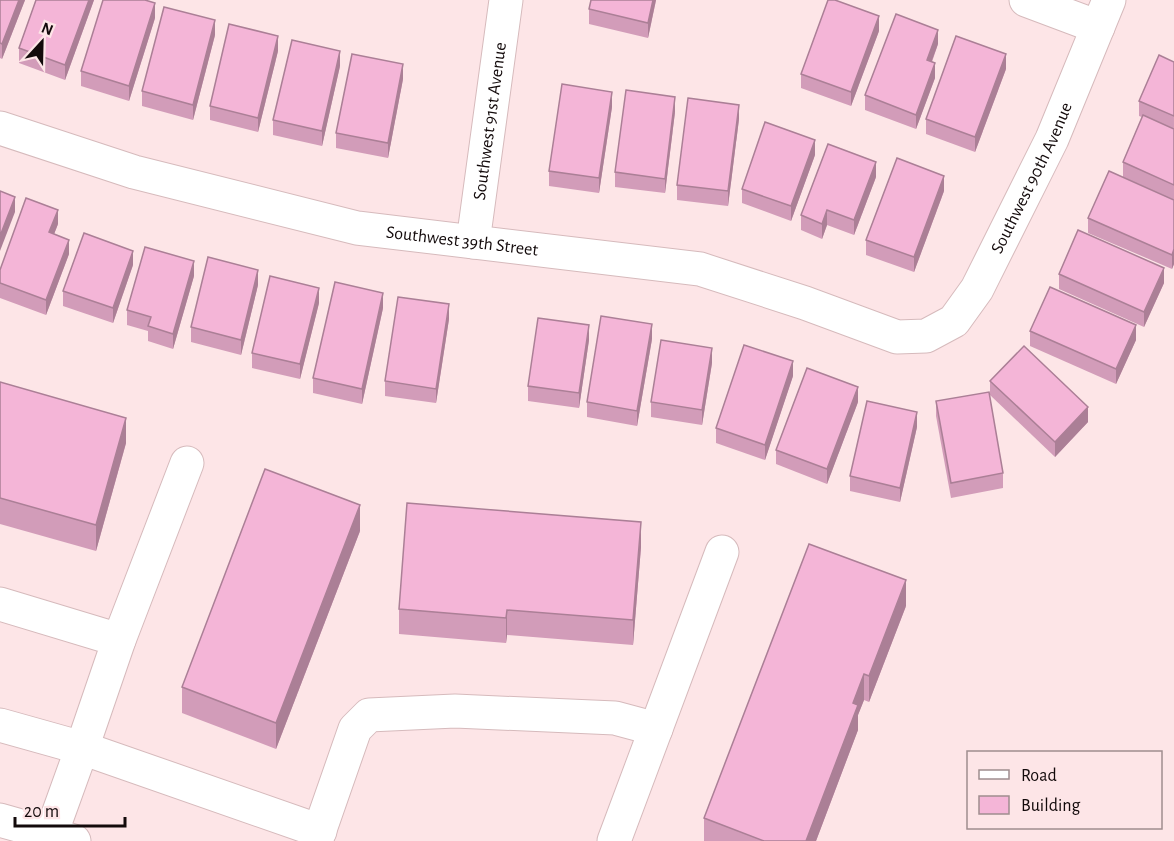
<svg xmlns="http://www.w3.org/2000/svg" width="1174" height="841" viewBox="0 0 1174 841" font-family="'Alegreya Sans',sans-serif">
	<rect width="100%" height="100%" fill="#fde5e7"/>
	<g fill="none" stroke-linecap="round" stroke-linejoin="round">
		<defs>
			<g id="minor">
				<polyline points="1026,0 1098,27"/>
				<path id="s1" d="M0 128 134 172 357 228 700 269 805 303 897 337 926 336 954 321 977 289 1052 139 1109 0"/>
				<path id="s2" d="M473 242 506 0"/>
				<polyline points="0,604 119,640"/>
				<polyline points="0,725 82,748 320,831"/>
				<polyline points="0,820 74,841"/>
				<polyline points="51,834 82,748 119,640 187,463"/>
				<polyline points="316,841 355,729 369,715 455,711 615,718 656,729"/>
				<polyline points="614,841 722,552"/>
			</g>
		</defs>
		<use href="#minor" stroke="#d6babc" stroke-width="35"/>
		<use href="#minor" stroke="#fff" stroke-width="33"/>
	</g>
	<g fill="#d29cb9">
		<polygon points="0,0 25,0 2,59 0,58"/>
		<polygon points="36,0 94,0 65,80 19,63 19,48"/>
		<polygon points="591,0 656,0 648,38 589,24 589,9"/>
		<polygon points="155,18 129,101 81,86 81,71"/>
		<polygon points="879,31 851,106 801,88 801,74"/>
		<polygon points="215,35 193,120 142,106 142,91"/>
		<polygon points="938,44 932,62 935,78 916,129 865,110 865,95"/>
		<polygon points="278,51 258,132 210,120 210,106"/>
		<polygon points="1174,62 1174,200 1123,177 1123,162 1142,117 1139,116 1139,101"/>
		<polygon points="340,66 322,146 273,135 273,120"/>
		<polygon points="1006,69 975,152 926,134 926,119"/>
		<polygon points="403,79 388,158 336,148 336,133"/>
		<polygon points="612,107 599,193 549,186 549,171"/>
		<polygon points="675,112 665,193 615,187 615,172"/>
		<polygon points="739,119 728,206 677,200 677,185"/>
		<polygon points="815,155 791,221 742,203 742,189"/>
		<polygon points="876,177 854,235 827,225 822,239 801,230 801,215"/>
		<polygon points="944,191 914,272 866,255 866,240"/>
		<polygon points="1174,200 1174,264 1172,269 1088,233 1088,218"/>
		<polygon points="58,224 54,234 69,254 46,315 0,298 0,270"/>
		<polygon points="133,265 113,323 63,306 63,291"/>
		<polygon points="1059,274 1164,283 1144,327 1059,289"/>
		<polygon points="194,276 173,349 148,341 148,331 127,325 127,310"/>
		<polygon points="258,285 241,355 191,342 191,327"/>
		<polygon points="319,303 300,379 252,368 252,353"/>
		<polygon points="383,308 362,404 313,393 313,378"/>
		<polygon points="449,319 436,403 385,396 385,381"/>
		<polygon points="1030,331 1136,340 1116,384 1030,346"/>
		<polygon points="652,339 637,426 587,417 587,402"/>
		<polygon points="589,340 579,408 528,401 528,386"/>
		<polygon points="712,363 702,425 651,417 651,402"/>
		<polygon points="793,376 765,460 716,443 716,428"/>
		<polygon points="990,381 1088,422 1055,457 990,395"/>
		<polygon points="0,382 126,443 96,551 0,524"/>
		<polygon points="936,401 1003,473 1003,488 951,498 936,416"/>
		<polygon points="858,402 827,484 776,464 776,450"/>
		<polygon points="917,427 900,502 850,491 850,476"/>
		<polygon points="360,531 276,749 182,713 182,687"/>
		<polygon points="641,547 633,645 507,635 506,643 399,634 399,609"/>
		<polygon points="906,606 869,702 864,700 858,715 858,730 816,841 704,841 704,818"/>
	</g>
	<g fill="#ab7f96">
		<polygon points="19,0 25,0 2,59 2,44"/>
		<polygon points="89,0 94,0 65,80 65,65"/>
		<polygon points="653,0 656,0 648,38 648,23"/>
		<polygon points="155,3 155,18 129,101 129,86"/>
		<polygon points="879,16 879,31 851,106 851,92"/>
		<polygon points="215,20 215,35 193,120 193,105"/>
		<polygon points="938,30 938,44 927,74 927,60"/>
		<polygon points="278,36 278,51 258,132 258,118"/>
		<polygon points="340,51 340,66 322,146 322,131"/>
		<polygon points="1006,54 1006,69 975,152 975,137"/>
		<polygon points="935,63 935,78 916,129 916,115"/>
		<polygon points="403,64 403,79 388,158 388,143"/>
		<polygon points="612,92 612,107 599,193 599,178"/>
		<polygon points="675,97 675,112 665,193 665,179"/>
		<polygon points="739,105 739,119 728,206 728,191"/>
		<polygon points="815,140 815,155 791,221 791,206"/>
		<polygon points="876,162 876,177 854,235 854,220"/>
		<polygon points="944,176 944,191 914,272 914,257"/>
		<polygon points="15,197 15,212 0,251 0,236"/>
		<polygon points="58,210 58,224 49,247 49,232"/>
		<polygon points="827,210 827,225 822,239 822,224"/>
		<polygon points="69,240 69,254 46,315 46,300"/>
		<polygon points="1174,249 1174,264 1172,269 1172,255"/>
		<polygon points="133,251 133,265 113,323 113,308"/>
		<polygon points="194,261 194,276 173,349 173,334"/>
		<polygon points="1164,268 1164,283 1144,327 1144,312"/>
		<polygon points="258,270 258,285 241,355 241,340"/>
		<polygon points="319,288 319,303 300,379 300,364"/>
		<polygon points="383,293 383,308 362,404 362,389"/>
		<polygon points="449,304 449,319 436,403 436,389"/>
		<polygon points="652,324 652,339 637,426 637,411"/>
		<polygon points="589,325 589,340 579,408 579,393"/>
		<polygon points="1136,325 1136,340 1116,384 1116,369"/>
		<polygon points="712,348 712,363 702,425 702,410"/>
		<polygon points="793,361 793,376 765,460 765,445"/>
		<polygon points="858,387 858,402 827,484 827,469"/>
		<polygon points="1088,407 1088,422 1055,457 1055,442"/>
		<polygon points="917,412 917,427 900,502 900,488"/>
		<polygon points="126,418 126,443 96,551 96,525"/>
		<polygon points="360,505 360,531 276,749 276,723"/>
		<polygon points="641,522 641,547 633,645 633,620"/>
		<polygon points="906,580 906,606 869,702 869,676"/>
		<polygon points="507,610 507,635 506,643 506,618"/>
		<polygon points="864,674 864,700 858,715 858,730 816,841 806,841 853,703"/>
	</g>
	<g fill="#f4b5d7" stroke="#ab7f96" stroke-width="1.5">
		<polygon points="0,0 19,0 2,44 0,43"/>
		<polygon points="36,0 89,0 65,65 19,48"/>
		<polygon points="103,0 145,0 155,3 129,86 81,71"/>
		<polygon points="591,0 653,0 648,23 589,9"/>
		<polygon points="828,0 835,0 879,16 851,92 801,74"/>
		<polygon points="164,7 215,20 193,105 142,91"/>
		<polygon points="896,14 938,30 927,60 935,63 916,115 865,95"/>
		<polygon points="229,24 278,36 258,118 210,106"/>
		<polygon points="956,36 1006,54 975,137 926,119"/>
		<polygon points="292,40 340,51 322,131 273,120"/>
		<polygon points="352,54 403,64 388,143 336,133"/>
		<polygon points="1159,55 1174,62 1174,116 1139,101"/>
		<polygon points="562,84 612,92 599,178 549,171"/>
		<polygon points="626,90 675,97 665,179 615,172"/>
		<polygon points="688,98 739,105 728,191 677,185"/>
		<polygon points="1143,115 1174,129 1174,185 1123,162"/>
		<polygon points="765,122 815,140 791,206 742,189"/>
		<polygon points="828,144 876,162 854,220 827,210 822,224 801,215"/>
		<polygon points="897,158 944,176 914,257 866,240"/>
		<polygon points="1109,171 1174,200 1174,249 1172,255 1088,218"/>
		<polygon points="0,191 15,197 0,236"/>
		<polygon points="26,198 58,210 49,232 69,240 46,300 0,283 0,270"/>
		<polygon points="1078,230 1164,268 1144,312 1059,274"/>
		<polygon points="84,233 133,251 113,308 63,291"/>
		<polygon points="145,247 194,261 173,334 148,326 151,317 127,310"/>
		<polygon points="208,257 258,270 241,340 191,327"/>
		<polygon points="270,276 319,288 300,364 252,353"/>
		<polygon points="335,282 383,293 362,389 313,378"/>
		<polygon points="1050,287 1136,325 1116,369 1030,331"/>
		<polygon points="398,297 449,304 436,389 385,381"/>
		<polygon points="601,316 652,324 637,411 587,402"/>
		<polygon points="538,318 589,325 579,393 528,386"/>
		<polygon points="661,340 712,348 702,410 651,402"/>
		<polygon points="744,345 793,361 765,445 716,428"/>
		<polygon points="1024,346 1088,407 1055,442 990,381"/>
		<polygon points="807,368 858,387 827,469 776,450"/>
		<polygon points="0,382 126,418 96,525 0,498"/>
		<polygon points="989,392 1003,473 951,483 936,401"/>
		<polygon points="867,401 917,412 900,488 850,476"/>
		<polygon points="265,469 360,505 276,723 182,687"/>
		<polygon points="407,503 641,522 633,620 507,610 506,618 399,609"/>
		<polygon points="809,544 906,580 869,676 864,674 853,703 858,705 806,841 764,841 704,818"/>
	</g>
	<g text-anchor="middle" stroke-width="4.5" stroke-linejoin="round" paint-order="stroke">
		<g font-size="18" fill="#130a0b" stroke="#fde5e7">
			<text dy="6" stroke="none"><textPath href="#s2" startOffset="122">Southwest 91st Avenue</textPath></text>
			<text dy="6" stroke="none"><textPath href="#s1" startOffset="1149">Southwest 90th Avenue</textPath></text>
			<text dy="6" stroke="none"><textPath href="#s1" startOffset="477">Southwest 39th Street</textPath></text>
		</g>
	</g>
	<rect x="967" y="751" width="195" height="78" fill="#fde5e7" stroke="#9f8d8f" stroke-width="1.5"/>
	<rect x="979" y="770" width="30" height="9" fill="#ffffff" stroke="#9f8d8f" stroke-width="1.5"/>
	<text x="1021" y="781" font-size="18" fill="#130a0b">Road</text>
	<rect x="979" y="796" width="30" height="18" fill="#f4b5d7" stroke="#9f8d8f" stroke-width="1.5"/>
	<text x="1021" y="811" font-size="18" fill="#130a0b">Building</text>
	<g transform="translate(42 42) rotate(22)" stroke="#fde5e7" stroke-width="4.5" paint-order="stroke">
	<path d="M0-4.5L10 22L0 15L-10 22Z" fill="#130a0b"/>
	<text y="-9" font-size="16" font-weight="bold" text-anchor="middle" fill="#130a0b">N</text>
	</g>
	<path d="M15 817v9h110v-9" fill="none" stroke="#130a0b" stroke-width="3"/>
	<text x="24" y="817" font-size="18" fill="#130a0b" stroke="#fde5e7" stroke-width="4.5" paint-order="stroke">20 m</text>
</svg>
